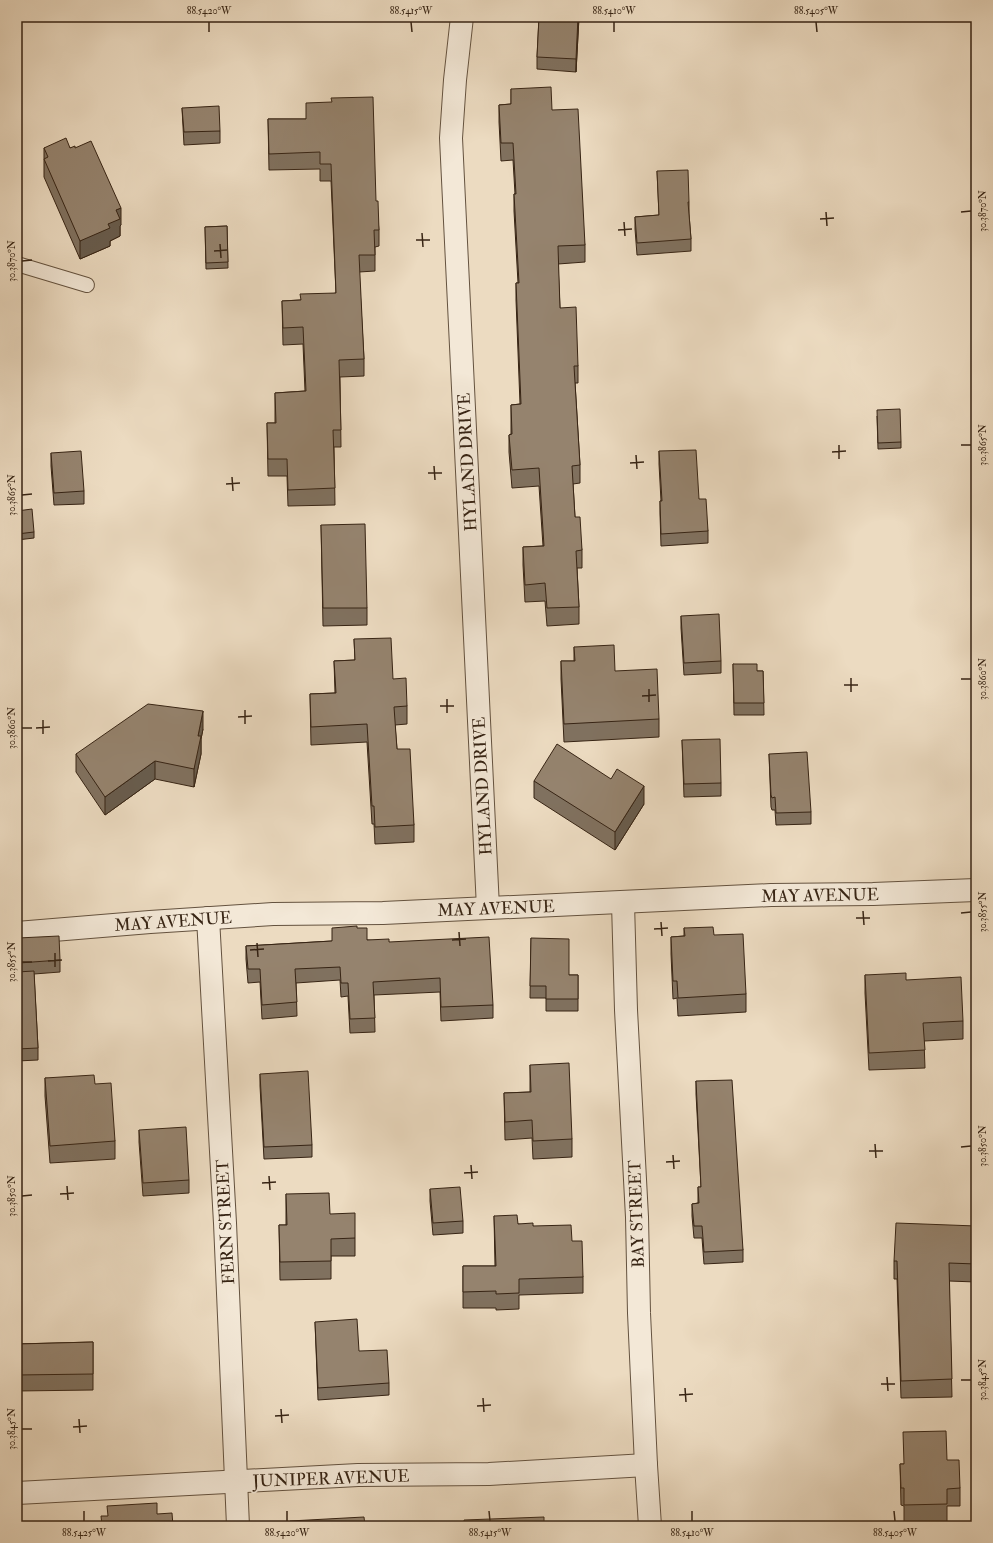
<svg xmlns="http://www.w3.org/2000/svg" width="993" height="1543" viewBox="0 0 993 1543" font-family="'IM FELL Double Pica',serif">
	<rect width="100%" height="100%" fill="#ecdbc1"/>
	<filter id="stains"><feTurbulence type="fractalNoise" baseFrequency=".005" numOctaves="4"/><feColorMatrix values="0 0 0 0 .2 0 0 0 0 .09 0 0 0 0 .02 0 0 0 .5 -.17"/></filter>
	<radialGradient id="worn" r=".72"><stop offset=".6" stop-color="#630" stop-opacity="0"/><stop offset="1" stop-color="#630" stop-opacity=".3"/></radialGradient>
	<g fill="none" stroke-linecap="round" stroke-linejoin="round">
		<defs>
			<polyline id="service" points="17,264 87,285"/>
			<g id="minor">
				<polyline points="462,17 455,80 451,138 488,908"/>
				<polyline points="623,903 626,1010 637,1217 639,1313 646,1465 650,1526"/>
				<polyline points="208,918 225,1223 238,1526"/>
				<polyline points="17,933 150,922 273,914 383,913 771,895 873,894 976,890"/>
				<polyline points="17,1493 358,1475 489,1474 646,1465"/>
			</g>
		</defs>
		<use href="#service" stroke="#64523f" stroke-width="16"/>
		<use href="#minor" stroke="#64523f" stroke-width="24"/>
		<use href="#service" stroke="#f3e8d7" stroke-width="14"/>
		<use href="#minor" stroke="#f3e8d7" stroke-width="22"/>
	</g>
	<g fill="#80715f" stroke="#372414">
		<polygon points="539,17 579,17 576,72 537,69 537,57"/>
		<polygon points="511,89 552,110 585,245 585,262 558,264 560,308 578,366 578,383 575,383 580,465 580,483 573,484 575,517 582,550 582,568 577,568 579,607 579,624 547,626 545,601 525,602 523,565 523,547 543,546 539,486 512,488 509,452 509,435 511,434 511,405 520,404 516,300 516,283 518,283 514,211 514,194 515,194 513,160 501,161 499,122 499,105 511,104"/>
		<polygon points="182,108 220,131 220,143 184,145"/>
		<polygon points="268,119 306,119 376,201 379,230 379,246 375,247 375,271 359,272 364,359 364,376 340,377 341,447 334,447 335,505 288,506 287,476 268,476 267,423 275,423 275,393 305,391 303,344 283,345 282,301 300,300 336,293 331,181 320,181 320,169 269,170"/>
		<polygon points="44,148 75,148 121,225 120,226 120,236 110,241 110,246 80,259 44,177"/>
		<polygon points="657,171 689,202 689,214 691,239 691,251 637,255 635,229 635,217 659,215"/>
		<polygon points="227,226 228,268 206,269 205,227"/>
		<polygon points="974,350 976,350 976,371 974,363"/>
		<polygon points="877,416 901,442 901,448 878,449"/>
		<polygon points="659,451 699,499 708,531 708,543 661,546 660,514 660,501 661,501 659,464"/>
		<polygon points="51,453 84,491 84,504 54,505 51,466"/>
		<polygon points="17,511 34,532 34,538 17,540"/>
		<polygon points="321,525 367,608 367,625 323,626"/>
		<polygon points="681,616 721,661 721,673 684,675 681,628"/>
		<polygon points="354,639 393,679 407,706 407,724 395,725 397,749 414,825 414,842 375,844 374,824 372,824 367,742 311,745 310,694 335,693 334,661 355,660"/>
		<polygon points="574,647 615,671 659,719 659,737 564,742 561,679 561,661 574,661"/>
		<polygon points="733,664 757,671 763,671 764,715 734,715"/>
		<polygon points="203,729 201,739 201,754 194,787 155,779 105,815 76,772 76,754"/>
		<polygon points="682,740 721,783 721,796 684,797"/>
		<polygon points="972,746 976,746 976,822 975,822 972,759"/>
		<polygon points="769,754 811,812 811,824 776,825 775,810 772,810 771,807"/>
		<polygon points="534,781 644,804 615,850 534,798"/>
		<polygon points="357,928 367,940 389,942 493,1005 493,1018 441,1021 440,992 374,995 375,1032 350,1033 348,996 341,997 340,980 296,983 297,1016 262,1019 260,982 248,983 246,959 246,946 332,941"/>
		<polygon points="684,928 714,935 746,994 746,1012 678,1016 677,998 673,999 671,954 671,937 684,936"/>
		<polygon points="18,938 60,960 60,972 34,974 38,1048 38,1060 17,1061 17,972 19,972 18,951"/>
		<polygon points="531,938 569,975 578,975 578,1011 546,1011 546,998 530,998"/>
		<polygon points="865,975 906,980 963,1021 963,1039 924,1041 925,1068 869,1070 865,993"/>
		<polygon points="530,1065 572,1139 572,1157 533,1159 532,1138 505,1140 504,1093 530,1092"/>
		<polygon points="260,1074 312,1145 312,1157 264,1159 260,1086"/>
		<polygon points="45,1078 95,1084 115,1141 115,1159 50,1163 45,1096"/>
		<polygon points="696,1081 743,1250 743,1262 704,1264 702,1238 694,1238 692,1216 692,1204 698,1203 698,1187 701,1187 696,1094"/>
		<polygon points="139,1130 189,1180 189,1193 143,1196 139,1142"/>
		<polygon points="430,1189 463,1221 463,1233 433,1235 430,1201"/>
		<polygon points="286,1194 330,1214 355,1238 355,1256 331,1256 331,1279 280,1280 279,1225 286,1225"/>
		<polygon points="494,1216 518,1224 533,1226 572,1241 583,1277 583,1293 519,1295 519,1309 496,1310 496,1308 463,1308 463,1266 495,1266"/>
		<polygon points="976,1226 976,1282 949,1281 952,1397 901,1398 897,1279 894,1279 894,1261"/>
		<polygon points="315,1322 359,1351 389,1383 389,1395 318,1400"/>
		<polygon points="93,1342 93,1390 17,1391 17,1344"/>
		<polygon points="947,1460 960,1488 960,1506 947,1506 947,1522 904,1523 904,1506 901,1505 900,1464 904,1464"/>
	</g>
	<g fill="#685c4d" stroke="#372414">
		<polygon points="578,17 579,17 576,72 576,59"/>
		<polygon points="121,208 121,225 120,226 120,236 110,241 110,246 80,259 80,241 108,224 116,210"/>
		<polygon points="203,711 203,729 201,739 201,754 194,787 194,769 198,736"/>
		<polygon points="155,761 155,779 105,815 105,797"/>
		<polygon points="644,786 644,804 615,850 615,832"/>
	</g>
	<g fill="#95836e" stroke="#372414">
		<polygon points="539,17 578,17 576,59 537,57"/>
		<polygon points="551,87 552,110 578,109 585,245 558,246 560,308 576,307 578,366 574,366 580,465 572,466 575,517 580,517 582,550 576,551 579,607 547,608 545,583 525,585 523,547 544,546 539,468 512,470 509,435 512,434 511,405 521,404 516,283 519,283 514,194 516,194 513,143 501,143 499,105 511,104 511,89"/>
		<polygon points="373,97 376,201 378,201 379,230 374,230 375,255 359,255 364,359 339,360 341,430 333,430 335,488 288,490 287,459 268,459 267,423 276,423 275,393 306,391 303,327 283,328 282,301 301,300 300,294 336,293 331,164 320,164 320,152 269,154 268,119 306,119 306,103 332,102 331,98"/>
		<polygon points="219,106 220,131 184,132 182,108"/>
		<polygon points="66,138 70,148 75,146 75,148 91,141 121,208 116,210 120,219 108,224 110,228 80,241 44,159 48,157 44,148"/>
		<polygon points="688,170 689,202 688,202 691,239 637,243 635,217 659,215 657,171"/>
		<polygon points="227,226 228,262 206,263 205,227"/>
		<polygon points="974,350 976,350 976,359"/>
		<polygon points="900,409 901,442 878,443 877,410"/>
		<polygon points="696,450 699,499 706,499 708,531 661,534 660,501 662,501 659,451"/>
		<polygon points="81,451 84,491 54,493 51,453"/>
		<polygon points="32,509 34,532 17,534 17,511"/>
		<polygon points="365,524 367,608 323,608 321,525"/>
		<polygon points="719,614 721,661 684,663 681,616"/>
		<polygon points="391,638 393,679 406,678 407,706 394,707 397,749 410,749 414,825 375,827 374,806 372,806 367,724 311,727 310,694 336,693 334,661 355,660 354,639"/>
		<polygon points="614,645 615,671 657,669 659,719 564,724 561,661 575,661 574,647"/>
		<polygon points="733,664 757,664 757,671 763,671 764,703 734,703"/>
		<polygon points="148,704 203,711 198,736 201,736 194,769 155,761 105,797 76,754"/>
		<polygon points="720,739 721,783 684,784 682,740"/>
		<polygon points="557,744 611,779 617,769 644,786 615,832 534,781"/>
		<polygon points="972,746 976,746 976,810 975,810"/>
		<polygon points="807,752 811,812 776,813 775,797 772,798 771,795 769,754"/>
		<polygon points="357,926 357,928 367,928 367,940 389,939 389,942 489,937 493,1005 441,1007 440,978 373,982 375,1018 350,1019 348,983 341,983 340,967 295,969 297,1002 262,1005 260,969 248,969 246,946 332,941 332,928"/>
		<polygon points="713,927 714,935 743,934 746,994 678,998 677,981 673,981 671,937 685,936 684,928"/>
		<polygon points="59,936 60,960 19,963 18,938"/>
		<polygon points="531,938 569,939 569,975 578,975 578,999 546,999 546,986 530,986"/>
		<polygon points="34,971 38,1048 17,1049 17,972"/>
		<polygon points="906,973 906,980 961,977 963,1021 923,1023 925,1050 869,1053 865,975"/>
		<polygon points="569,1063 572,1139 533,1141 532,1120 505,1122 504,1093 531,1092 530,1065"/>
		<polygon points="308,1071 312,1145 264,1147 260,1074"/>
		<polygon points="94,1075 95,1084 111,1083 115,1141 50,1146 45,1078"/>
		<polygon points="732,1080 743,1250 704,1252 702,1226 694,1226 692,1204 699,1203 698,1187 701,1187 696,1081"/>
		<polygon points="186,1127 189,1180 143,1183 139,1130"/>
		<polygon points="460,1187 463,1221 433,1223 430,1189"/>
		<polygon points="329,1193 330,1214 355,1213 355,1238 331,1239 331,1261 280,1262 279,1225 287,1225 286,1194"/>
		<polygon points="517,1215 518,1224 533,1223 533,1226 571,1225 572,1241 582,1241 583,1277 519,1279 519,1293 496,1294 496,1291 463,1292 463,1266 496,1266 494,1216"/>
		<polygon points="896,1223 976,1226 976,1264 949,1263 952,1379 901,1381 897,1261 894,1261"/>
		<polygon points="357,1319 359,1351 387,1350 389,1383 318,1388 315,1322"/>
		<polygon points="93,1342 93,1374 17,1375 17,1344"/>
		<polygon points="946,1431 947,1460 959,1460 960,1488 947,1489 947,1504 904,1505 904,1488 901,1488 900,1464 904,1464 903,1432"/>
		<polygon points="157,1503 157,1514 172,1513 173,1526 102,1526 101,1516 108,1516 107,1506"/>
		<polygon points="364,1517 365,1526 290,1526 290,1521"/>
		<polygon points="544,1517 544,1526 464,1526 464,1520"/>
	</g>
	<path fill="none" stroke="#372414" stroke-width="1.5" d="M209 22V32M411 22 412 32M614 22V32M816 22 817 32M826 212 827 226M961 212 971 211M820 219 834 218M624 222 625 236M618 230 632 229M422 233 423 247M416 240H430M220 244 221 258M214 251 227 250M22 261 32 260M839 445V459M961 445H971M832 452 846 451M636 455 637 469M630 463 644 462M434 466 435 480M428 473H442M232 477 233 491M226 484 240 483M22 495 32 494M851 678V692M961 679H971M844 685H858M649 689V702M642 696 656 695M447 699V713M440 706H454M245 710V724M238 717 252 716M43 720V734M22 728H32M36 728 50 727M863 911 864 925M961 913 971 912M856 918H870M661 922 662 936M654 929 668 928M459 932 460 946M452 940 466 939M257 943 258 957M250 950 264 949M55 953V967M48 961 62 960M22 962H32M875 1144 876 1158M961 1147 971 1146M869 1151H883M673 1155 674 1169M666 1162 680 1161M471 1165 472 1179M464 1173 478 1172M269 1176 270 1190M262 1183 276 1182M67 1186 68 1200M60 1194 74 1193M22 1196 32 1195M887 1377 888 1391M961 1380H971M881 1384H895M685 1388 686 1402M679 1395 693 1394M483 1398 484 1412M477 1406 491 1405M281 1409 282 1423M275 1416 289 1415M79 1419 80 1433M73 1427 87 1426M22 1429H32M84 1511V1521M287 1511V1521M489 1511 490 1521M692 1511V1521M894 1511 895 1521"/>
	<g text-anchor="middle" stroke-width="3.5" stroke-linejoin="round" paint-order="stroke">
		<g font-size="17" fill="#372414" stroke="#f3e8d7">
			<text transform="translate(467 462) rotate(-93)" y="6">HYLAND DRIVE</text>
			<text transform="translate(482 786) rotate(-93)" y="6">HYLAND DRIVE</text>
			<text transform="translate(820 895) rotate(-1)" y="6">MAY AVENUE</text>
			<text transform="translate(496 908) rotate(-2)" y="6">MAY AVENUE</text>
			<text transform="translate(173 921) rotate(-4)" y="6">MAY AVENUE</text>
			<text transform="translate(636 1214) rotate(-92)" y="6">BAY STREET</text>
			<text transform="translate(225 1222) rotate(-93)" y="6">FERN STREET</text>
			<text transform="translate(331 1478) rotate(-2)" y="6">JUNIPER AVENUE</text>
		</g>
	</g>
	<rect width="993" height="1543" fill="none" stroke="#ecdbc1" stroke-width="44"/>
	<rect x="22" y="22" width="949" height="1499" fill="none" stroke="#372414" stroke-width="1.5"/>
	<g font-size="10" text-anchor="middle" fill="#372414">
		<text x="209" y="14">88.5420°W</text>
		<text x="411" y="14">88.5415°W</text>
		<text x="614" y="14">88.5410°W</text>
		<text x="816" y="14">88.5405°W</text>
		<text transform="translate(982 211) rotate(-90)" y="4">30.3870°N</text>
		<text transform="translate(11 261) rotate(-90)" y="4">30.3870°N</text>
		<text transform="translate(982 445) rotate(-90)" y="4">30.3865°N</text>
		<text transform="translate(11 495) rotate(-90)" y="4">30.3865°N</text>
		<text transform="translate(982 679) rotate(-90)" y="4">30.3860°N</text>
		<text transform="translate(11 728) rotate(-90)" y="4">30.3860°N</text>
		<text transform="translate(982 912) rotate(-90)" y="4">30.3855°N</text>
		<text transform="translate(11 962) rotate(-90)" y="4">30.3855°N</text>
		<text transform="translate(982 1146) rotate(-90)" y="4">30.3850°N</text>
		<text transform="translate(11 1196) rotate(-90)" y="4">30.3850°N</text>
		<text transform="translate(982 1380) rotate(-90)" y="4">30.3845°N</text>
		<text transform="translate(11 1429) rotate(-90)" y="4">30.3845°N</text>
		<text x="84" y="1536">88.5425°W</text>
		<text x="287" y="1536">88.5420°W</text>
		<text x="490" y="1536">88.5415°W</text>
		<text x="692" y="1536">88.5410°W</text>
		<text x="895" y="1536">88.5405°W</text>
	</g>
	<rect width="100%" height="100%" filter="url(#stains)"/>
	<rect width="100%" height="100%" fill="url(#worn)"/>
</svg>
